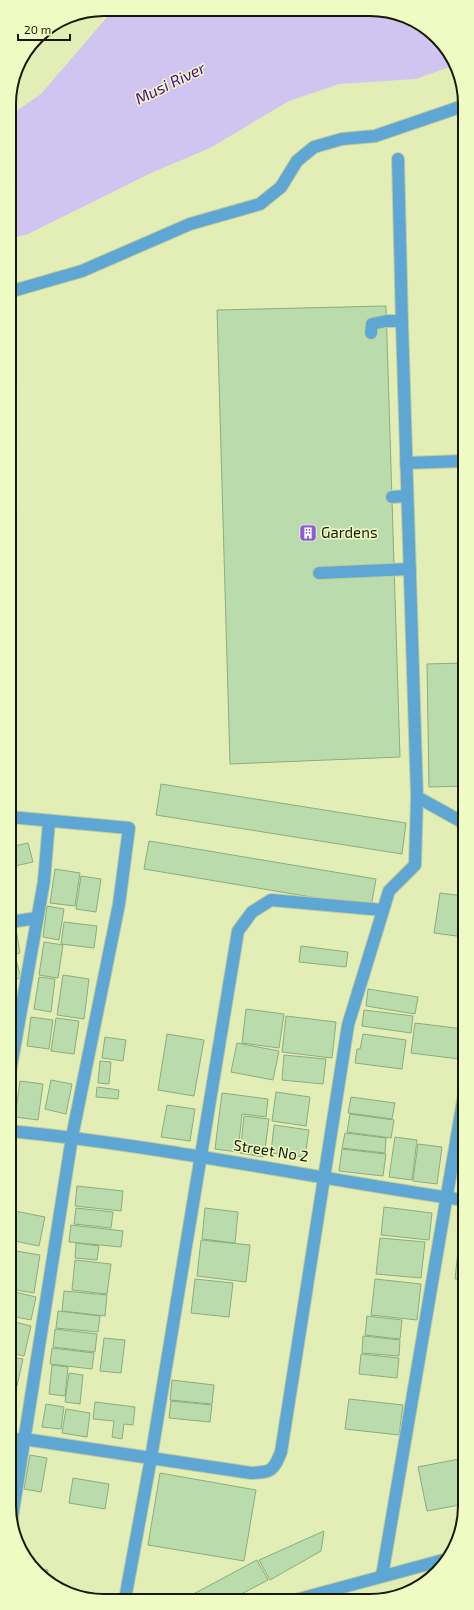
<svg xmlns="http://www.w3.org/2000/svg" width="474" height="1610" viewBox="0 0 474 1610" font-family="'Exo 2',sans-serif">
	<rect width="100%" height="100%" fill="#e3eeb6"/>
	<polygon fill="#d0c4f1" points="114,9 388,11 437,37 452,66 416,79 339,84 289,101 210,148 151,173 28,234 9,239 9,116 41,94"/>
	<g fill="#badcad" stroke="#8bac7f">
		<polygon points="386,306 400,757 230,764 217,310"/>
		<polygon points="464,663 464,786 429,787 427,664"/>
		<polygon points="161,784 406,823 402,854 156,815"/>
		<polygon points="149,841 376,879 371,907 144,869"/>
		<polygon points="28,843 33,862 10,867 10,847"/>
		<polygon points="55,869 80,873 75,906 50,903"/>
		<polygon points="81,876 101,879 96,912 76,909"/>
		<polygon points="440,893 464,896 464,937 434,933"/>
		<polygon points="47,906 64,909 59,940 43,937"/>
		<polygon points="64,922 97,926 94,948 61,944"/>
		<polygon points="16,929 20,953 10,955 10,930"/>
		<polygon points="44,942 63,945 58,978 39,975"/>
		<polygon points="301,946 348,952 346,967 299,962"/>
		<polygon points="15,956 21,978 10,980 10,957"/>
		<polygon points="63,975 89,979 84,1019 57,1015"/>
		<polygon points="39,977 55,979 51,1012 34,1009"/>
		<polygon points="368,989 418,997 415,1014 366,1006"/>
		<polygon points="246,1009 284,1014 279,1048 242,1043"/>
		<polygon points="364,1010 413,1016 411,1033 362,1026"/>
		<polygon points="286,1016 336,1022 332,1058 282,1052"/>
		<polygon points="31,1017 53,1020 49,1049 27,1046"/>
		<polygon points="56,1018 79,1021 74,1054 51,1051"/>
		<polygon points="415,1023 463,1029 459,1059 411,1053"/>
		<polygon points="167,1034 204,1040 194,1096 158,1090"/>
		<polygon points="363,1034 406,1040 402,1069 355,1063 357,1049 360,1049"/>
		<polygon points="105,1037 126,1040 123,1061 102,1058"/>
		<polygon points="237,1043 279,1051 273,1080 231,1072"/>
		<polygon points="284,1055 326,1059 323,1084 282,1080"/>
		<polygon points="100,1061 111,1062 109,1084 98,1083"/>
		<polygon points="51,1080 72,1084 66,1114 45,1109"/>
		<polygon points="20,1081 43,1084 38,1120 15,1117"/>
		<polygon points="97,1087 119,1090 118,1099 96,1097"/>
		<polygon points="276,1092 310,1097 306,1126 272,1121"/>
		<polygon points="222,1093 268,1099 266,1117 242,1114 238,1152 215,1149"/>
		<polygon points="351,1097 395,1103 392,1119 348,1113"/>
		<polygon points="167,1105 195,1109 190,1141 161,1137"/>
		<polygon points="350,1114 394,1120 391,1138 347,1132"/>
		<polygon points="244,1116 269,1119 264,1157 240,1153"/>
		<polygon points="274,1125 309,1130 305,1157 271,1153"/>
		<polygon points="345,1133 386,1138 385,1153 342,1148"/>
		<polygon points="395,1137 417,1140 412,1180 389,1177"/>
		<polygon points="418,1144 442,1147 437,1184 413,1181"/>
		<polygon points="464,1145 464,1189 463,1189"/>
		<polygon points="342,1149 386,1154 383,1176 339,1171"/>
		<polygon points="77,1186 123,1191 121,1211 75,1206"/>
		<polygon points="384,1207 432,1213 429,1240 381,1235"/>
		<polygon points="76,1208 113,1212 111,1228 74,1224"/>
		<polygon points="205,1208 238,1212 235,1243 202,1239"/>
		<polygon points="10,1210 45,1217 39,1246 10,1240"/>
		<polygon points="71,1225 123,1231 121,1247 69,1242"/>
		<polygon points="380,1238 425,1242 421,1278 376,1274"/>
		<polygon points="201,1240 250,1245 246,1282 197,1276"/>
		<polygon points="76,1243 99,1246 97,1260 75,1258"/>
		<polygon points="10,1250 40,1255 34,1293 11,1289"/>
		<polygon points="458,1251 465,1252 465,1280 455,1279"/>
		<polygon points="75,1260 111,1264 107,1294 72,1290"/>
		<polygon points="195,1279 233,1283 229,1317 191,1313"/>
		<polygon points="375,1279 421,1284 417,1320 371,1315"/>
		<polygon points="11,1291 36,1297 31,1320 11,1316"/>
		<polygon points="64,1291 107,1295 105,1316 62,1311"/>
		<polygon points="58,1311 100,1316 98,1332 56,1328"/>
		<polygon points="367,1316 402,1320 400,1339 365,1335"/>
		<polygon points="11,1321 31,1326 24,1356 11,1353"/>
		<polygon points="55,1329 97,1334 95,1352 53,1347"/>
		<polygon points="363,1336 400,1340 399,1356 362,1353"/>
		<polygon points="104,1338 125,1340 121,1373 100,1371"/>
		<polygon points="52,1348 94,1353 92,1369 50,1364"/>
		<polygon points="361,1354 399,1358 397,1378 359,1374"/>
		<polygon points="11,1357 23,1359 17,1386 11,1385"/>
		<polygon points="52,1365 68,1367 65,1396 49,1394"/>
		<polygon points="69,1373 83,1375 80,1404 65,1402"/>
		<polygon points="172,1380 214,1385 212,1404 170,1400"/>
		<polygon points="11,1390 14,1391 11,1408"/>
		<polygon points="349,1399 403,1405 399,1435 345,1429"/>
		<polygon points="171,1401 212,1405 210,1422 169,1418"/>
		<polygon points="95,1402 135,1407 133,1425 124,1424 122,1439 112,1437 114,1421 93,1419"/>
		<polygon points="46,1404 64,1407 61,1429 42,1427"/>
		<polygon points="66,1409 90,1413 87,1437 62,1433"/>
		<polygon points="30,1455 47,1458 41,1492 24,1489"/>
		<polygon points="464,1458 465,1504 427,1511 418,1467"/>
		<polygon points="160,1473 256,1490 244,1561 148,1545"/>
		<polygon points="73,1478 109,1484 105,1509 69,1503"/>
		<polygon points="324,1531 321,1551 270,1580 259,1560"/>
		<polygon points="257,1560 268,1580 232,1599 184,1599"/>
		<polygon points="34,1568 48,1570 47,1579 37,1573"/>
	</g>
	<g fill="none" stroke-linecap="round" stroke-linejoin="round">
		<defs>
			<g id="minor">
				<polyline points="9,292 82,271 190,224 260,204 281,187 297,161 314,147 342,139 375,136 463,106"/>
				<polyline points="371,333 372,324 386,321 402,321"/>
				<polyline points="406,463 464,461"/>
				<polyline points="392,497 407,496"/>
				<polyline points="319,573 410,569"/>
				<polyline points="417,797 464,823"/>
				<polyline points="10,817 129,828 119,904 72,1137 11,1524"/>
				<polyline points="10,922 37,918"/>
				<polyline points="10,1072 44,881 49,821"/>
				<path d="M10 1131C163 1146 313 1178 464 1200"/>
				<path d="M11 1440 24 1439 251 1473C271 1472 273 1472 281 1452L348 1025 389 891 415 865 417 797 402 324 398 159"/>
				<polyline points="382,1576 464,1095"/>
				<polyline points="125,1599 151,1458 238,931 252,912 271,900 383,910"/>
				<polyline points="299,1599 447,1559"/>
			</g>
		</defs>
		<use href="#minor" stroke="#c2cc9a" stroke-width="14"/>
		<use href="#minor" stroke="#5ea7d4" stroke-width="12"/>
	</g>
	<defs>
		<symbol id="building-square" viewBox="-11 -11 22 22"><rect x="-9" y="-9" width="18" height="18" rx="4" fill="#895dd7" stroke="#f0fbc3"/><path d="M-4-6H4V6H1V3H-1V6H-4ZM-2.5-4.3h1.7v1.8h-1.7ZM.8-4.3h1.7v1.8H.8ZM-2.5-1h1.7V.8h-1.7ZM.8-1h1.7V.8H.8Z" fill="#fff"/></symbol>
	</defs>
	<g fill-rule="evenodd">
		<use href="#building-square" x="298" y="523" width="20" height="20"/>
	</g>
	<g text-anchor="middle" stroke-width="3" stroke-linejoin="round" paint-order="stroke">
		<g font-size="15" fill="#161a05" stroke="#f0fbc3" text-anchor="start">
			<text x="321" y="538">Gardens</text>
		</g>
		<g font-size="15" fill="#161a05" stroke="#f0fbc3">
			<text transform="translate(271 1151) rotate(9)" y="5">Street No 2</text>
		</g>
		<g font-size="16" font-style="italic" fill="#4b0490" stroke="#f0fbc3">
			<text transform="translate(170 83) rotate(-26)" y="6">Musi River</text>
		</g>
	</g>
	<path d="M0 0H474V1610H0ZM104 16H370A88 88 0 0 1 458 104V1506A88 88 0 0 1 370 1594H104A88 88 0 0 1 16 1506V104A88 88 0 0 1 104 16Z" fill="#f0fbc3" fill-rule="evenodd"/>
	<path fill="none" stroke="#161a05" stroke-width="2" d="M104 16H370A88 88 0 0 1 458 104V1506A88 88 0 0 1 370 1594H104A88 88 0 0 1 16 1506V104A88 88 0 0 1 104 16Z"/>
	<path d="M18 34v6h52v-6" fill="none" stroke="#161a05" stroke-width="2"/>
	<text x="24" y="34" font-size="12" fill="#161a05" stroke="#f0fbc3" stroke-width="3" paint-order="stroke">20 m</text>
</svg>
